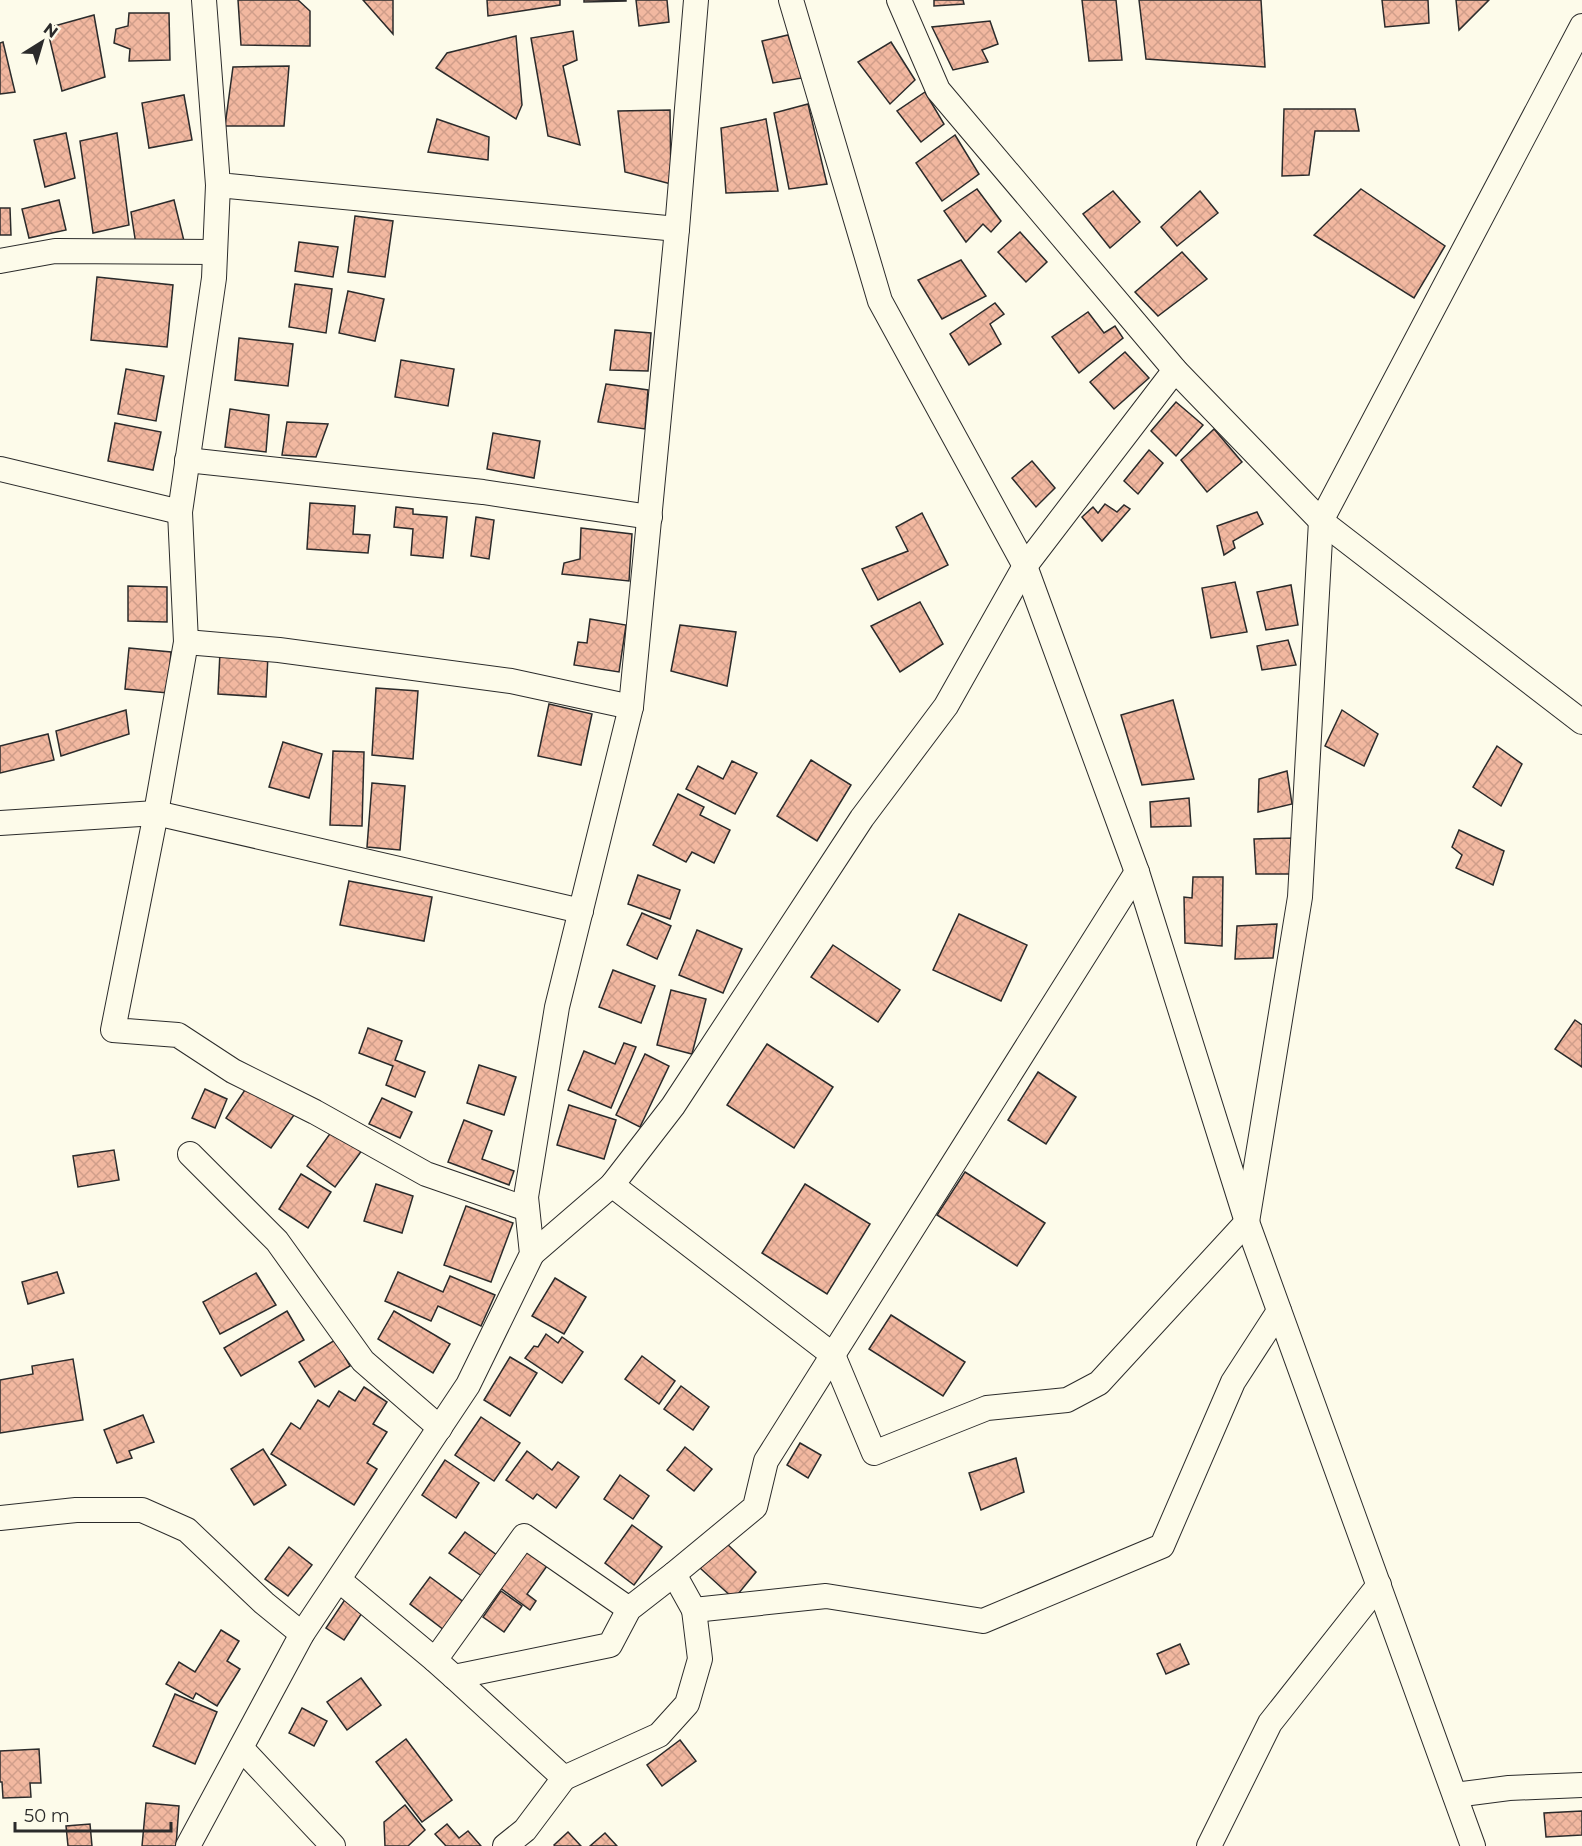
<svg xmlns="http://www.w3.org/2000/svg" width="1582" height="1846" viewBox="0 0 1582 1846" font-family="Montserrat,sans-serif">
	<defs>
		<pattern id="building-cross-hatch" width="8" height="8" patternUnits="userSpaceOnUse" patternTransform="scale(1.5)"><rect width="8" height="8" fill="#f2b8a0"/><path d="M0 0l8 8M0 8l8-8" fill="none" stroke="#d09e8a"/></pattern>
	</defs>
	<rect width="100%" height="100%" fill="#fdfbea"/>
	<g fill="url(#building-cross-hatch)" stroke="#2b2b2b" stroke-width="1.5">
		<polygon points="238,0 298,0 310,11 310,46 241,45"/>
		<polygon points="363,0 393,0 393,34"/>
		<polygon points="487,0 560,0 560,5 488,16"/>
		<polygon points="584,0 626,0 626,1 584,2"/>
		<polygon points="636,0 667,0 669,22 639,26"/>
		<polygon points="934,0 963,0 964,4 934,6"/>
		<polygon points="1082,0 1116,0 1122,60 1089,61"/>
		<polygon points="1139,0 1261,0 1265,67 1146,59"/>
		<polygon points="1382,0 1428,0 1429,23 1385,27"/>
		<polygon points="1456,0 1489,0 1459,30"/>
		<polygon points="129,13 169,13 170,60 129,61 130,49 114,43 116,29 128,26"/>
		<polygon points="94,15 105,77 62,91 47,28"/>
		<polygon points="990,21 998,44 982,50 988,62 953,70 932,27"/>
		<polygon points="573,31 577,60 563,66 580,145 548,136 531,38"/>
		<polygon points="788,35 802,78 773,83 762,41"/>
		<polygon points="516,36 522,105 516,119 436,68 447,53"/>
		<polygon points="3,42 15,92 0,94 0,43"/>
		<polygon points="891,42 915,80 890,104 858,62"/>
		<polygon points="289,66 284,126 225,126 233,67"/>
		<polygon points="925,92 944,124 921,142 897,111"/>
		<polygon points="184,95 192,140 149,148 142,103"/>
		<polygon points="808,104 827,184 789,189 774,113"/>
		<polygon points="1284,109 1355,109 1359,131 1315,131 1309,175 1282,176"/>
		<polygon points="670,110 671,184 625,172 618,111"/>
		<polygon points="437,119 489,137 488,160 428,152"/>
		<polygon points="766,119 778,191 726,193 721,128"/>
		<polygon points="66,133 75,178 45,187 34,140"/>
		<polygon points="117,133 129,225 93,233 80,141"/>
		<polygon points="955,135 979,174 942,201 916,163"/>
		<polygon points="977,189 1001,221 991,232 983,224 966,242 944,211"/>
		<polygon points="1361,189 1445,246 1414,298 1314,235"/>
		<polygon points="1113,191 1140,222 1110,248 1083,214"/>
		<polygon points="1200,191 1218,213 1177,246 1161,227"/>
		<polygon points="59,200 66,230 29,238 22,209"/>
		<polygon points="174,200 184,241 136,245 131,212"/>
		<polygon points="0,208 10,208 11,235 0,235"/>
		<polygon points="355,216 393,221 385,277 348,272"/>
		<polygon points="1020,232 1047,262 1026,282 998,252"/>
		<polygon points="299,242 338,247 333,277 295,271"/>
		<polygon points="1182,252 1207,279 1158,316 1135,292"/>
		<polygon points="961,260 986,296 942,319 918,280"/>
		<polygon points="97,277 173,285 167,347 91,340"/>
		<polygon points="295,284 332,289 326,333 289,327"/>
		<polygon points="348,291 384,299 375,341 339,333"/>
		<polygon points="995,303 1004,314 990,324 1001,344 969,365 950,334"/>
		<polygon points="1088,312 1104,333 1115,326 1123,338 1079,373 1052,337"/>
		<polygon points="615,330 651,333 648,371 610,370"/>
		<polygon points="239,338 293,344 288,386 235,380"/>
		<polygon points="1125,352 1149,378 1114,409 1090,382"/>
		<polygon points="401,360 454,369 448,406 395,397"/>
		<polygon points="126,369 164,376 156,421 118,414"/>
		<polygon points="606,384 648,390 645,429 598,422"/>
		<polygon points="1176,402 1203,425 1176,456 1151,431"/>
		<polygon points="230,409 269,415 266,452 225,447"/>
		<polygon points="287,422 328,424 316,457 282,455"/>
		<polygon points="115,423 161,432 153,470 108,461"/>
		<polygon points="1214,429 1242,462 1207,492 1181,460"/>
		<polygon points="493,433 540,441 534,478 487,469"/>
		<polygon points="1149,450 1163,463 1138,494 1124,481"/>
		<polygon points="1032,461 1055,488 1036,507 1012,478"/>
		<polygon points="310,503 355,506 353,534 370,535 368,553 307,549"/>
		<polygon points="1105,504 1117,512 1124,505 1130,509 1102,541 1082,517 1093,507 1098,513"/>
		<polygon points="396,507 413,509 413,514 447,517 443,558 411,555 413,529 394,527"/>
		<polygon points="1257,512 1263,524 1233,541 1235,548 1224,555 1217,526"/>
		<polygon points="922,513 948,565 878,600 862,569 908,551 896,527"/>
		<polygon points="476,517 494,520 489,559 471,556"/>
		<polygon points="581,528 632,534 629,581 562,574 564,563 580,559"/>
		<polygon points="1235,582 1247,632 1211,638 1202,588"/>
		<polygon points="1291,585 1298,625 1266,630 1257,592"/>
		<polygon points="128,586 167,587 167,622 128,621"/>
		<polygon points="920,602 943,644 900,672 871,626"/>
		<polygon points="590,619 626,625 619,672 574,665 578,642 587,643"/>
		<polygon points="680,625 736,632 727,686 671,671"/>
		<polygon points="1288,640 1296,665 1262,670 1257,646"/>
		<polygon points="129,648 171,652 168,693 125,689"/>
		<polygon points="220,652 268,655 266,697 218,694"/>
		<polygon points="376,688 418,691 413,759 372,755"/>
		<polygon points="1173,700 1194,779 1142,785 1121,715"/>
		<polygon points="549,704 592,714 581,765 538,756"/>
		<polygon points="126,710 129,734 61,756 56,731"/>
		<polygon points="1342,710 1378,734 1364,766 1325,746"/>
		<polygon points="48,734 54,760 0,773 0,746"/>
		<polygon points="283,742 322,754 309,798 269,787"/>
		<polygon points="1497,746 1522,764 1501,806 1473,787"/>
		<polygon points="333,751 364,752 362,826 330,825"/>
		<polygon points="811,760 851,785 817,841 777,816"/>
		<polygon points="732,761 757,773 735,814 686,789 698,766 723,779"/>
		<polygon points="1287,771 1292,804 1258,812 1259,779"/>
		<polygon points="372,783 405,786 400,850 367,847"/>
		<polygon points="678,794 704,807 700,815 730,830 714,863 692,852 686,862 653,845"/>
		<polygon points="1189,798 1191,826 1151,827 1150,802"/>
		<polygon points="1459,830 1504,851 1493,885 1456,868 1462,855 1452,847"/>
		<polygon points="1296,838 1293,874 1256,874 1254,839"/>
		<polygon points="638,875 680,890 670,919 628,904"/>
		<polygon points="1193,877 1223,877 1222,946 1185,943 1184,897 1192,898"/>
		<polygon points="349,881 432,897 424,941 340,925"/>
		<polygon points="642,913 671,926 657,959 627,945"/>
		<polygon points="959,914 1027,945 1001,1001 933,970"/>
		<polygon points="1277,924 1273,958 1235,959 1237,926"/>
		<polygon points="697,930 742,949 723,993 679,975"/>
		<polygon points="833,945 900,990 878,1022 811,977"/>
		<polygon points="613,970 655,986 641,1023 599,1007"/>
		<polygon points="671,990 706,999 692,1054 657,1045"/>
		<polygon points="1575,1020 1582,1025 1582,1067 1555,1049"/>
		<polygon points="368,1028 402,1041 395,1060 425,1072 415,1097 386,1085 393,1066 359,1053"/>
		<polygon points="624,1043 636,1047 611,1108 568,1090 584,1051 615,1064"/>
		<polygon points="767,1044 833,1087 794,1148 727,1105"/>
		<polygon points="645,1054 669,1066 640,1127 616,1115"/>
		<polygon points="479,1065 516,1077 504,1115 467,1103"/>
		<polygon points="1038,1072 1076,1097 1046,1144 1008,1120"/>
		<polygon points="249,1084 294,1115 271,1148 226,1118"/>
		<polygon points="205,1089 227,1099 215,1128 192,1118"/>
		<polygon points="382,1098 412,1112 400,1138 369,1124"/>
		<polygon points="569,1105 616,1120 604,1159 557,1145"/>
		<polygon points="464,1120 492,1131 482,1159 514,1171 509,1185 448,1162"/>
		<polygon points="334,1128 363,1149 335,1187 307,1166"/>
		<polygon points="114,1150 119,1180 78,1187 73,1156"/>
		<polygon points="965,1172 1045,1223 1017,1266 937,1215"/>
		<polygon points="301,1174 331,1192 308,1228 279,1209"/>
		<polygon points="376,1184 413,1196 402,1233 364,1221"/>
		<polygon points="805,1184 870,1224 827,1294 762,1253"/>
		<polygon points="466,1206 513,1223 491,1282 444,1265"/>
		<polygon points="57,1272 64,1293 28,1304 22,1282"/>
		<polygon points="398,1272 443,1292 450,1276 495,1295 481,1326 438,1306 431,1321 385,1301"/>
		<polygon points="256,1273 276,1305 220,1334 203,1302"/>
		<polygon points="555,1278 586,1297 564,1334 532,1316"/>
		<polygon points="287,1311 304,1340 241,1376 224,1348"/>
		<polygon points="394,1311 450,1344 433,1373 378,1339"/>
		<polygon points="891,1315 965,1362 943,1396 869,1349"/>
		<polygon points="546,1334 558,1343 562,1337 583,1352 562,1383 525,1358 534,1346 538,1347"/>
		<polygon points="335,1340 350,1366 315,1387 299,1362"/>
		<polygon points="642,1356 675,1381 659,1404 625,1379"/>
		<polygon points="510,1357 537,1373 510,1416 484,1400"/>
		<polygon points="73,1359 83,1420 0,1433 0,1380 33,1374 32,1366"/>
		<polygon points="681,1386 709,1407 693,1430 664,1409"/>
		<polygon points="364,1387 387,1402 373,1424 387,1432 367,1463 377,1469 354,1505 271,1454 291,1423 300,1429 318,1400 329,1407 339,1391 355,1401"/>
		<polygon points="143,1415 154,1442 129,1451 132,1458 117,1463 104,1430"/>
		<polygon points="481,1417 520,1443 494,1481 455,1455"/>
		<polygon points="800,1443 821,1455 808,1478 787,1465"/>
		<polygon points="685,1447 712,1469 694,1491 667,1470"/>
		<polygon points="263,1449 286,1485 254,1505 231,1469"/>
		<polygon points="527,1451 552,1470 558,1462 579,1477 556,1508 537,1494 533,1499 506,1480"/>
		<polygon points="1016,1458 1024,1492 981,1510 969,1473"/>
		<polygon points="445,1460 479,1483 456,1518 422,1495"/>
		<polygon points="620,1475 649,1496 633,1519 604,1499"/>
		<polygon points="632,1525 662,1547 634,1585 605,1563"/>
		<polygon points="465,1532 501,1558 486,1579 449,1553"/>
		<polygon points="723,1540 756,1572 734,1599 700,1568"/>
		<polygon points="289,1547 312,1565 288,1596 265,1579"/>
		<polygon points="525,1550 547,1566 527,1594 536,1601 530,1610 499,1587"/>
		<polygon points="430,1577 469,1606 448,1633 410,1604"/>
		<polygon points="501,1591 522,1606 504,1632 483,1617"/>
		<polygon points="346,1598 364,1610 344,1640 326,1628"/>
		<polygon points="221,1630 239,1641 227,1661 240,1669 217,1706 196,1693 193,1699 166,1684 179,1662 195,1672"/>
		<polygon points="1180,1644 1189,1664 1166,1674 1157,1654"/>
		<polygon points="361,1678 381,1705 347,1730 327,1702"/>
		<polygon points="175,1694 217,1712 195,1764 153,1746"/>
		<polygon points="302,1708 327,1721 314,1746 289,1733"/>
		<polygon points="406,1739 452,1800 422,1822 376,1762"/>
		<polygon points="680,1740 696,1761 662,1786 647,1765"/>
		<polygon points="39,1749 41,1783 30,1783 31,1797 3,1798 2,1782 0,1782 0,1751"/>
		<polygon points="146,1803 179,1806 176,1846 142,1846"/>
		<polygon points="405,1805 425,1830 408,1846 385,1846 384,1822"/>
		<polygon points="1582,1811 1582,1835 1546,1837 1544,1813"/>
		<polygon points="90,1824 92,1846 68,1846 66,1826"/>
		<polygon points="447,1824 459,1838 468,1831 481,1846 446,1846 435,1834"/>
		<polygon points="568,1832 581,1846 555,1846 554,1845"/>
		<polygon points="605,1833 617,1846 590,1846"/>
	</g>
	<g fill="none" stroke-linecap="round" stroke-linejoin="round">
		<defs>
			<g id="minor">
				<polyline points="204,0 218,185 677,229"/>
				<polyline points="791,0 880,301 1025,566 1137,872 1247,1222 1473,1846"/>
				<polyline points="899,0 938,90 1175,370 1321,521 1582,722"/>
				<polyline points="218,185 214,278 180,512 186,642 156,813 113,1030 178,1035 233,1071 315,1112 426,1174 527,1209"/>
				<polyline points="0,261 55,251 215,252"/>
				<polyline points="187,460 483,492 650,517"/>
				<polyline points="0,469 180,512"/>
				<polyline points="186,642 279,650 511,681 631,707"/>
				<polyline points="0,823 156,813 581,911"/>
				<polyline points="1137,872 766,1461 755,1507 674,1574 694,1610 826,1596 983,1621 1162,1546 1233,1382 1279,1311"/>
				<polyline points="190,1154 277,1241 363,1361 440,1428"/>
				<polyline points="612,1185 833,1355 874,1453 987,1408 1067,1400 1099,1383 1247,1222 1300,897 1321,521 1582,26"/>
				<polyline points="532,1254 612,1185 673,1106 862,818 946,706 1025,566 1175,370"/>
				<polyline points="0,1518 76,1510 142,1510 187,1530 264,1603 302,1634"/>
				<polyline points="339,1580 435,1660"/>
				<polyline points="629,1609 610,1645 454,1677 435,1660 524,1536 629,1609 674,1574"/>
				<polyline points="454,1677 564,1778 659,1735 687,1704 700,1659 694,1610"/>
				<polyline points="241,1748 333,1846"/>
				<polyline points="1455,1795 1509,1788 1582,1785"/>
				<polyline points="188,1846 302,1634 468,1385 532,1254 526,1197 557,1007 631,707 677,229 696,0"/>
				<polyline points="505,1846 525,1830 564,1778"/>
				<polyline points="1209,1846 1270,1723 1379,1585"/>
			</g>
		</defs>
		<use href="#minor" stroke="#2b2b2b" stroke-width="26"/>
		<use href="#minor" stroke="#fdfbea" stroke-width="24"/>
	</g>
	<g transform="translate(42 42) rotate(37)" stroke="#fdfbea" stroke-width="4.5" paint-order="stroke">
	<path d="M0-4.5L10 22L0 15L-10 22Z" fill="#2b2b2b"/>
	<text y="-9" font-size="16" font-weight="bold" text-anchor="middle" fill="#2b2b2b">N</text>
	</g>
	<path d="M15 1822v9h156v-9" fill="none" stroke="#2b2b2b" stroke-width="3"/>
	<text x="24" y="1822" font-size="18" fill="#2b2b2b" stroke="#fdfbea" stroke-width="4.5" paint-order="stroke">50 m</text>
</svg>
